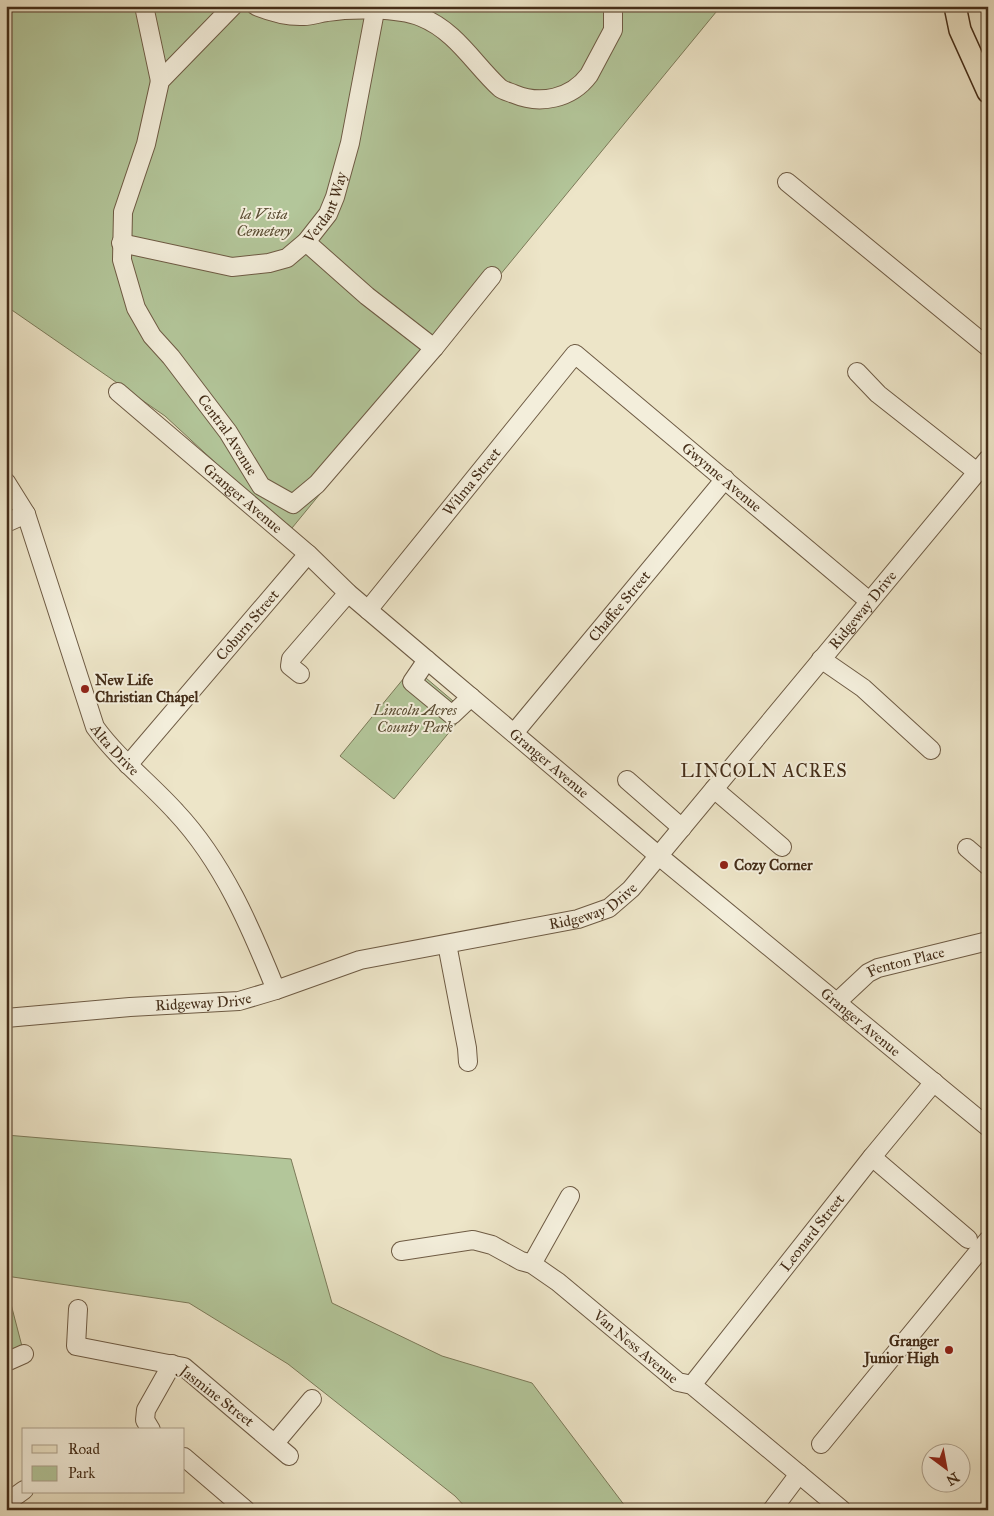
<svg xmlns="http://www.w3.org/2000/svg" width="994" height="1516" viewBox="0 0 994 1516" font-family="'IM FELL Great Primer',serif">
	<rect width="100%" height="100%" fill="#ede5c8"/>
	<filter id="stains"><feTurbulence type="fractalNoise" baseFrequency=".004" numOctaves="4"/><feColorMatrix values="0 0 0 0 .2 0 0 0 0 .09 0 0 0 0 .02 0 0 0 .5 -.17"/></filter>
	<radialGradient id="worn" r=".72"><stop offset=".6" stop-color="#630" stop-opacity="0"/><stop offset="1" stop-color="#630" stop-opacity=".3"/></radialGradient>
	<g fill="#b3c69a" stroke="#7c7a59">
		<polygon points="6,6 721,6 292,528 244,489 165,416 6,306"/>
		<polygon points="413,667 466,712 394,799 340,756"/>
		<polygon points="6,1135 291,1159 332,1303 442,1356 532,1383 628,1510 468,1510 455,1496 288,1364 189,1303 6,1276"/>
		<polygon points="6,1285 24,1354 6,1368"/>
	</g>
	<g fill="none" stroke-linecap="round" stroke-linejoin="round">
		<defs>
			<g id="minor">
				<polyline points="144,6 160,81"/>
				<path id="s1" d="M233 6 160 81 146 144 123 212 122 260 136 308 152 336 171 357 228 432 261 486 293 504 317 484 434 348 492 276"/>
				<path d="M256 6C271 12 288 17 304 16 312 16 319 13 327 12 352 8 398 8 421 17 456 31 474 64 500 88 504 91 509 92 514 94 540 105 571 99 589 75L613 30V6"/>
				<polyline points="787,182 988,347"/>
				<polyline points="306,242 367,296 434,348"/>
				<path id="s2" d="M121 243 232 267 269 263 287 258 306 242 328 214 335 197 350 143 375 11"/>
				<polyline points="857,372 878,394 977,472"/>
				<path id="s3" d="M118 392 308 554 348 593 427 660 659 856 988 1127"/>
				<path id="s4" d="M6 482 26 514 95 727C118 759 150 783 176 812 223 862 251 928 276 990"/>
				<polyline points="6,523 26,514"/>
				<path id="s5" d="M368 610 575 354 869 601"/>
				<polyline points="821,659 863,688 931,750"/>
				<polyline points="427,660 412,682 452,715 471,697"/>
				<polyline points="300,674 290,666 291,659 348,593"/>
				<path id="s6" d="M514 733 725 479"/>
				<path id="s7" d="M128 765 308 554"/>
				<polyline points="627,780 682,828"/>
				<polyline points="714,789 782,847"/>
				<polyline points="967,848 988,866"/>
				<polyline points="447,944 467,1048 468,1062"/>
				<path id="s8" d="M837 1002 868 973 878 968 988 941"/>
				<path id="s9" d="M6 1018 130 1007 239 1001 276 990 360 960 578 919 609 908 631 889 988 459"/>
				<polyline points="872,1157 968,1239"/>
				<path id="s10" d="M401 1251 473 1240 492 1245 521 1261 532 1264 558 1282 678 1382 692 1385 842 1510"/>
				<polyline points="532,1264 570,1196"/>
				<polyline points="78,1309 76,1346 184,1367 289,1456"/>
				<polyline points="6,1362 24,1354"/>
				<path id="s11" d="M692 1385 872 1157 934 1082"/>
				<polyline points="151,1430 145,1420 146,1410 172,1364"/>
				<polyline points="275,1443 312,1399"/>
				<polyline points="821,1444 988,1240"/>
				<polyline points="184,1457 246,1510"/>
				<polyline points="6,1503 24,1490"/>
				<polyline points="772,1510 799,1474"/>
			</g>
			<polyline id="major" points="955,6 960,30 988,92"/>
		</defs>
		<use href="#minor" stroke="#6e5b44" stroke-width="20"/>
		<use href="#major" stroke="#442d18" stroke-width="24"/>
		<use href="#minor" stroke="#f3eedb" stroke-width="18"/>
		<use href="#major" stroke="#ede5c8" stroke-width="21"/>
	</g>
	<g fill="#8f2418" stroke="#f3eedb" stroke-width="2">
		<circle cx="85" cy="689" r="5"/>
		<circle cx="724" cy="865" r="5"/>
		<circle cx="949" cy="1350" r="5"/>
	</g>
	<g text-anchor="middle" stroke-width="4" stroke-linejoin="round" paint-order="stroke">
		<g font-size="15" fill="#442d18" stroke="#f3eedb">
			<text dy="5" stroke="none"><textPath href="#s2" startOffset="235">Verdant Way</textPath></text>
			<text dy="5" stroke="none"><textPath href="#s1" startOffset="496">Central Avenue</textPath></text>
			<text dy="5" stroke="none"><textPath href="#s5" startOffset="521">Gwynne Avenue</textPath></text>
			<text dy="5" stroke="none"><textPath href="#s5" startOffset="165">Wilma Street</textPath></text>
			<text dy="5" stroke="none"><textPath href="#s3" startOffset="164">Granger Avenue</textPath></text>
			<text dy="5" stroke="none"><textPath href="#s6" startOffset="165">Chaffee Street</textPath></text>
			<text dy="5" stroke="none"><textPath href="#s9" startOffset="1008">Ridgeway Drive</textPath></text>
			<text dy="5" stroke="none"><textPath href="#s7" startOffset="184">Coburn Street</textPath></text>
			<text dy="5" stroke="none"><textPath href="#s4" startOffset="292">Alta Drive</textPath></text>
			<text dy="5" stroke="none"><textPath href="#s3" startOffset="569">Granger Avenue</textPath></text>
			<text dy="5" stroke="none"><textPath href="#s9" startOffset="602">Ridgeway Drive</textPath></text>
			<text dy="5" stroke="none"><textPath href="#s8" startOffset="82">Fenton Place</textPath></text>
			<text dy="5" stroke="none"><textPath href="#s9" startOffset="198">Ridgeway Drive</textPath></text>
			<text dy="5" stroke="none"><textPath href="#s3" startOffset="974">Granger Avenue</textPath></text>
			<text dy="5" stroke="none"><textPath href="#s11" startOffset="194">Leonard Street</textPath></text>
			<text dy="5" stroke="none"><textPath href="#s10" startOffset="270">Van Ness Avenue</textPath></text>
			<text transform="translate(217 1396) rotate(38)" y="5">Jasmine Street</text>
		</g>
		<g font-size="15" font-style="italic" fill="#5a4c32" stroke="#f3eedb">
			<text x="264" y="219">la Vista<tspan x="264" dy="17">Cemetery</tspan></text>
			<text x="415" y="715">Lincoln Acres<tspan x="415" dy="17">County Park</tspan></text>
		</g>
		<g font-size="15" font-weight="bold" fill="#442d18" stroke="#f3eedb" text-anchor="start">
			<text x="95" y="685">New Life<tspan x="95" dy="17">Christian Chapel</tspan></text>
			<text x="734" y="870">Cozy Corner</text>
			<text x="939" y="1346" text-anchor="end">Granger<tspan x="939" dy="17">Junior High</tspan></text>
		</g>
		<g font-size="18" letter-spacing="1" fill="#442d18" stroke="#f3eedb">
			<text x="764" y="777">LINCOLN ACRES</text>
		</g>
	</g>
	<rect width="994" height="1516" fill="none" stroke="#ede5c8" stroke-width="25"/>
	<rect x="8" y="8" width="979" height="1501" fill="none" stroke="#442d18" stroke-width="2.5"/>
	<rect x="12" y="12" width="969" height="1491" fill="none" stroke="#442d18"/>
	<rect x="22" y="1428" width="162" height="65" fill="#f3eedb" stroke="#ada18d"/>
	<rect x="32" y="1445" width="25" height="8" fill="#ede5c8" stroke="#ada18d"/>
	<text x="68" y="1454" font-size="15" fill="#442d18">Road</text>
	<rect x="32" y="1466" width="25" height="15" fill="#b3c69a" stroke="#ada18d"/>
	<text x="68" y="1478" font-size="15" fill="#442d18">Park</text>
	<g transform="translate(946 1468) rotate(148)"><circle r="24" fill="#f3eedb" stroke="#ada18d"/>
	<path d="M0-4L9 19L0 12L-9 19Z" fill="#8f2418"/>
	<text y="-8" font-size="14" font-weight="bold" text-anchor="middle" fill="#442d18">N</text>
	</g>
	<rect width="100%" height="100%" filter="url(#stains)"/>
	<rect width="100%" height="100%" fill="url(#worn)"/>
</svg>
